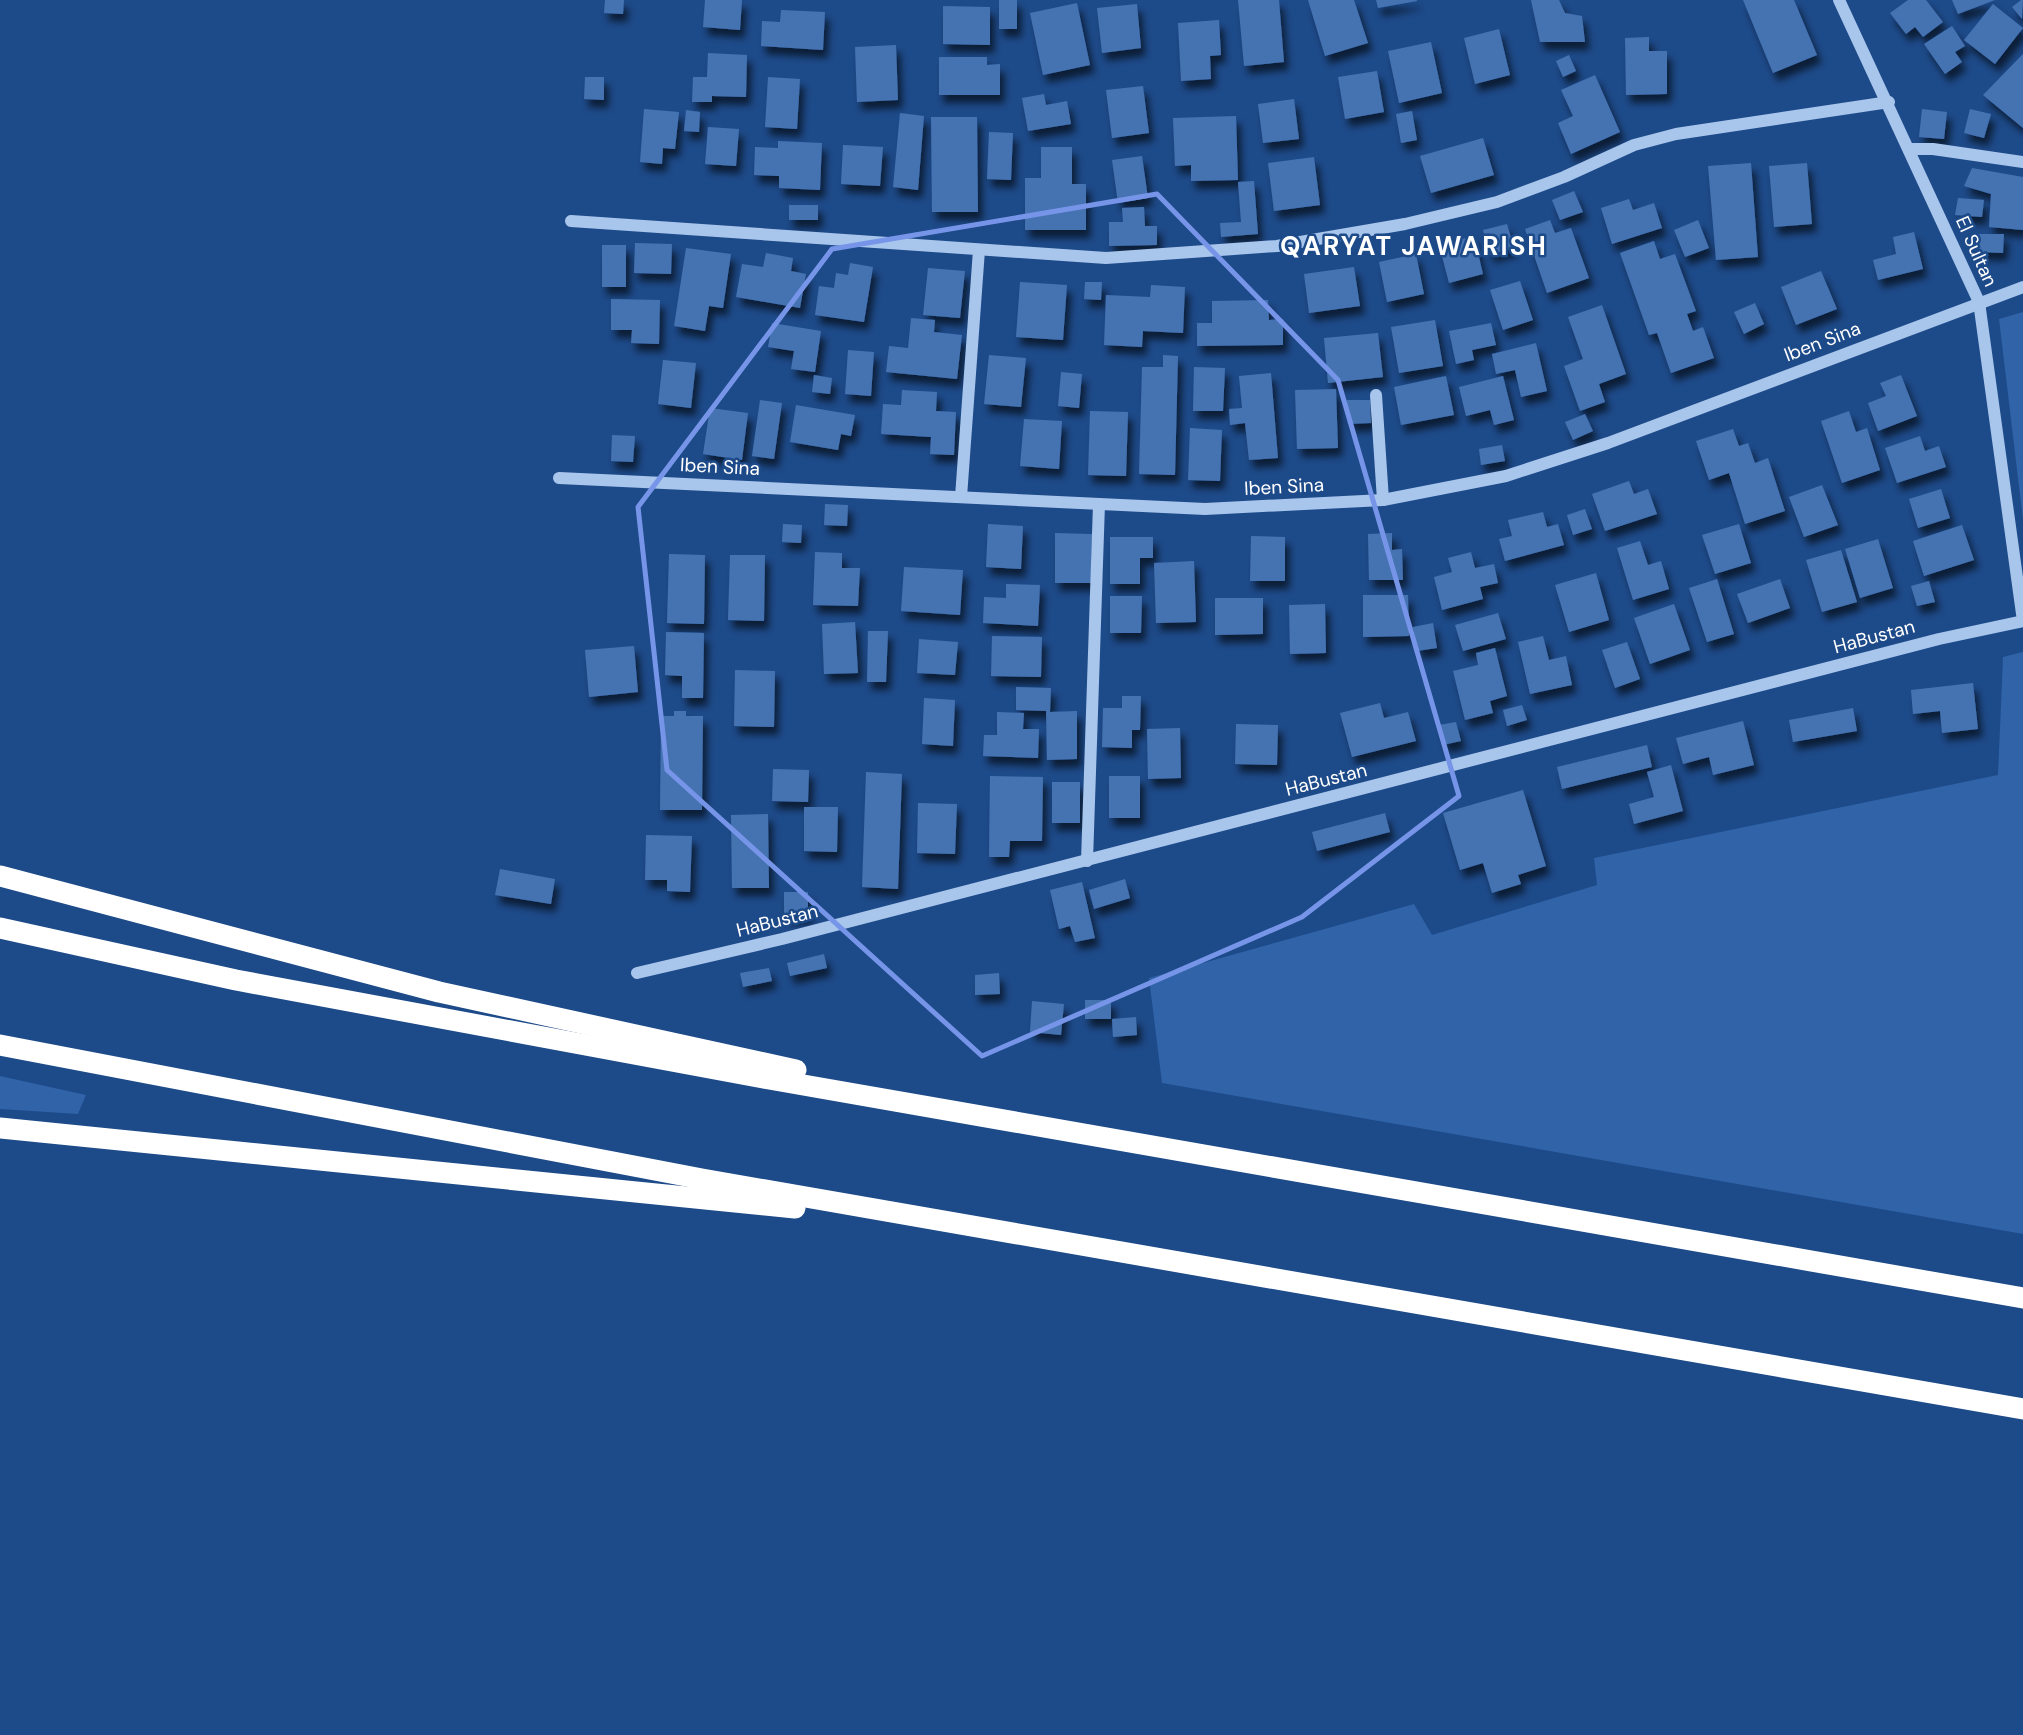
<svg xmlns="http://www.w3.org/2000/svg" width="2023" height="1735" viewBox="0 0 2023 1735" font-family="'DM Sans',sans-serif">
	<defs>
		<filter id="shadow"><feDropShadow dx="4.5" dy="8" stdDeviation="3.5" flood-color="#0009"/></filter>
	</defs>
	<rect width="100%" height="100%" fill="#1d4a89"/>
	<g fill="#3063a7">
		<polygon points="2023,312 2023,520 1999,319"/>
		<polygon points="2023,652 2023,1234 1162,1083 1149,978 1414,904 1432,935 1597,885 1594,858 1998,775 2003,657"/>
		<polygon points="0,1076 86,1095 78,1114 0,1109"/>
	</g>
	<g fill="#4573b2" filter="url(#shadow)">
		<polygon points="605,0 624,0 623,14 604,13"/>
		<polygon points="705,0 742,0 740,30 703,27"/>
		<rect x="999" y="0" width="18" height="29"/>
		<polygon points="1238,0 1279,0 1284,62 1244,66"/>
		<polygon points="1308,0 1354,0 1368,43 1325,56"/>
		<polygon points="1376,0 1417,0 1417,1 1378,8"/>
		<polygon points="1531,0 1559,0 1565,13 1582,16 1585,42 1540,42"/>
		<polygon points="1743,0 1794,0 1817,55 1773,73"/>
		<polygon points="1908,0 1926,0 1943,22 1923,37 1915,27 1906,34 1890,13"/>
		<polygon points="1952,0 1995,0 1958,14"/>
		<polygon points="2021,0 2023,0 2022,19 2012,7"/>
		<polygon points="1077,3 1090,65 1043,75 1030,13"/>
		<polygon points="1137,4 1141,48 1102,53 1097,8"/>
		<polygon points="1993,4 2023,28 1995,64 1964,40"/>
		<polygon points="943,6 990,7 990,45 943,44"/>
		<polygon points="781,10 825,12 823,50 761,46 762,21 780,22"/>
		<polygon points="1219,20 1221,55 1210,56 1211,79 1181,81 1178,23"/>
		<polygon points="1952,26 1965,46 1955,52 1962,62 1945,74 1924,44"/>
		<polygon points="1499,29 1510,75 1475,84 1464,38"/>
		<polygon points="1649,37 1649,51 1667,51 1667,94 1626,95 1625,38"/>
		<polygon points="1431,42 1442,93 1399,103 1388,51"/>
		<polygon points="896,45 898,100 857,102 855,47"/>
		<polygon points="708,53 747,55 746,97 712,96 712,102 692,102 693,77 707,77"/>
		<polygon points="2023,54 2023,128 1983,95"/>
		<polygon points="1569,55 1576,71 1563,77 1556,61"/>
		<polygon points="939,57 987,57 987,65 1000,64 1000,95 939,95"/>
		<polygon points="1377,71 1384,112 1345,119 1338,77"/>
		<polygon points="1595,75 1620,132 1571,154 1558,123 1573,116 1561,90"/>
		<polygon points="585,77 604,77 604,100 584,99"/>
		<polygon points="768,77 800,79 797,129 765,127"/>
		<polygon points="1143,86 1149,133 1112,138 1106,90"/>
		<polygon points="1044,94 1046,105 1067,101 1071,124 1028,131 1022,98"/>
		<polygon points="1294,99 1299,139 1263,143 1258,104"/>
		<polygon points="644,109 679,112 675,149 663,148 662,164 640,162"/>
		<polygon points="1922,109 1947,112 1944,139 1919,137"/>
		<polygon points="1970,109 1991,114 1984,138 1964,133"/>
		<polygon points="686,110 700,112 699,132 684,131"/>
		<polygon points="1412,111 1417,140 1401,143 1396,114"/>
		<polygon points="900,113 924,116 918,190 893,187"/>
		<polygon points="1236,116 1238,180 1191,181 1191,165 1175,166 1173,118"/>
		<polygon points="931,117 977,117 978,212 932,212"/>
		<polygon points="708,127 739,129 736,166 705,164"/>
		<polygon points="989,132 1013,133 1011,180 987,179"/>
		<polygon points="1483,138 1494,175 1431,193 1420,156"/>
		<polygon points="778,141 822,143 820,190 779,188 779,176 754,175 755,147 778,148"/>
		<polygon points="843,145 883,147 880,186 841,184"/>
		<polygon points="1041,147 1072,147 1072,184 1086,184 1086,230 1025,230 1025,178 1041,178"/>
		<polygon points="1142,156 1148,198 1118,203 1112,160"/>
		<polygon points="1314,157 1320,205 1274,211 1268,163"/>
		<polygon points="1751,163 1758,257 1716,260 1708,166"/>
		<polygon points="1807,163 1812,224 1774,227 1769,166"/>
		<polygon points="1972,168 2023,177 2023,230 1989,227 1991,194 1964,186"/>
		<polygon points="1254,181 1258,234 1221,237 1220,223 1241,222 1238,182"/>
		<polygon points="1574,191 1583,212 1560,220 1552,200"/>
		<polygon points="1958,198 1984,200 1982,217 1955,215"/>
		<polygon points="1629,199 1633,210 1654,203 1662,228 1612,244 1601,208"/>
		<rect x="789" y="205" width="29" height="15"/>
		<polygon points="1144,207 1145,226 1157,226 1157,245 1109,246 1109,222 1123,222 1122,208"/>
		<polygon points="1550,220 1555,233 1571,228 1589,278 1547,293 1525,229"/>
		<polygon points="1698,220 1709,248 1685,257 1674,230"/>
		<polygon points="1507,224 1514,248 1490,255 1483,230"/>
		<polygon points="1914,232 1923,269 1878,280 1873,260 1896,254 1893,237"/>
		<polygon points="1977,234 2004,234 2003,253 1977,252"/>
		<polygon points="1474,236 1483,274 1449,283 1439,245"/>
		<polygon points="1654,241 1660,259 1675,254 1696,311 1687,314 1693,331 1703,327 1714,358 1671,373 1657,333 1649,335 1620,253"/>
		<polygon points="635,243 672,244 671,274 634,273"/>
		<rect x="602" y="245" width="24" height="42"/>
		<polygon points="686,248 731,254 723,308 709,306 705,331 674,326"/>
		<polygon points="766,253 793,258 791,271 806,274 800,308 736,297 742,264 763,267"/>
		<polygon points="1416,254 1424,294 1387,302 1379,262"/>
		<polygon points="850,263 873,267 864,322 815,315 819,286 834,288 836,273 848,275"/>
		<polygon points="1354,267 1360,306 1309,313 1304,274"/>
		<polygon points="928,268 965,271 960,318 923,315"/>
		<polygon points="1821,271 1837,309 1796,325 1781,287"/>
		<polygon points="1520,281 1533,320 1503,330 1490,290"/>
		<polygon points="1020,282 1067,285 1063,340 1016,337"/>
		<polygon points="1085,282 1102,282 1101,300 1084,299"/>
		<polygon points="1151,285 1185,287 1183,333 1143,331 1142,347 1104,345 1106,295 1150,297"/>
		<polygon points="611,299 660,300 659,344 631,343 632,330 611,330"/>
		<polygon points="1268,300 1269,320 1283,319 1283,345 1197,346 1197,323 1212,323 1212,301"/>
		<polygon points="1755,303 1764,324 1744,334 1734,312"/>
		<polygon points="1602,305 1626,374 1599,384 1605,402 1580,411 1564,366 1583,359 1568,317"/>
		<polygon points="911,318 935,320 934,332 962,335 957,379 886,372 889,346 908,348"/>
		<polygon points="1435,320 1443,366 1399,373 1391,327"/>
		<polygon points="772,323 821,331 815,372 791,369 794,351 768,347"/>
		<polygon points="1491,323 1496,345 1472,350 1474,360 1456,364 1449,331"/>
		<polygon points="1378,333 1383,377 1328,383 1324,338"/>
		<polygon points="1536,343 1547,391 1521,397 1515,370 1496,374 1492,354"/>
		<polygon points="848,350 874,352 871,396 845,394"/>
		<polygon points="989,355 1026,358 1021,407 984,404"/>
		<polygon points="1163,355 1178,356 1175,475 1139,474 1142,367 1163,367"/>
		<polygon points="663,360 696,363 691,408 658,404"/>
		<polygon points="1194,367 1225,368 1223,411 1193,411"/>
		<polygon points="1061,372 1082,374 1079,408 1058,406"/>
		<polygon points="1271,373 1278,458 1249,460 1245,423 1230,425 1229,409 1242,408 1239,376"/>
		<polygon points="814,375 832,378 830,394 812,392"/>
		<polygon points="1901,375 1917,416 1878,431 1868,403 1886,396 1880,383"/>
		<polygon points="1446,376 1454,415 1401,425 1394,387"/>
		<polygon points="1503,376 1514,420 1494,425 1490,410 1466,416 1459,387"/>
		<polygon points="1336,389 1338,448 1297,449 1295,390"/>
		<polygon points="902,390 937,392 936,411 956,412 954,455 930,454 931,437 881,434 883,404 901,405"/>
		<polygon points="760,400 782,403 774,459 752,456"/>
		<polygon points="1347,400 1370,400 1371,423 1348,424"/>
		<polygon points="796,405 855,415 851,436 841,434 838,450 790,442"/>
		<polygon points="710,408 748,413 742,460 703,454"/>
		<polygon points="1090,411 1128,412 1126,476 1088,475"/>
		<polygon points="1849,411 1856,432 1867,428 1880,470 1842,483 1821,421"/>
		<polygon points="1585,414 1593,431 1573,440 1565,422"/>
		<polygon points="1024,419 1062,421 1059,469 1020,466"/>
		<polygon points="1190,428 1222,430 1220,481 1188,480"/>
		<polygon points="1733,429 1739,446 1748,443 1755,463 1768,458 1785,511 1745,524 1729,473 1709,480 1696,441"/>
		<polygon points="612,435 635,436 633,462 611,461"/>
		<polygon points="1920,436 1925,451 1939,446 1946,467 1897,483 1885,448"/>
		<polygon points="1502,445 1505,461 1481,465 1479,449"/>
		<polygon points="1629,481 1634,494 1648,489 1657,514 1605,531 1592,494"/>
		<polygon points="1822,485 1838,525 1804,537 1789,497"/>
		<polygon points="1941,489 1950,518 1918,528 1909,499"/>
		<polygon points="825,504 848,505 847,526 824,525"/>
		<polygon points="1585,509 1592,529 1573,535 1567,515"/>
		<polygon points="1543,512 1547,527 1558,524 1564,545 1505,561 1499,539 1512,536 1508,520"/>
		<polygon points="783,524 802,525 801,543 782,542"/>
		<polygon points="988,524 1023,526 1021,569 986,567"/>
		<polygon points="1739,524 1751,563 1715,574 1702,535"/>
		<polygon points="1962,525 1974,560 1924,576 1913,541"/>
		<polygon points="1055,533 1092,534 1091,583 1055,583"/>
		<polygon points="1392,533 1392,550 1402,549 1403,580 1369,580 1368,534"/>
		<polygon points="1251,536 1285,537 1285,581 1250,581"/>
		<polygon points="1110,537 1153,537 1153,558 1140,558 1140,584 1110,584"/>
		<polygon points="1878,539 1893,588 1860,598 1845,549"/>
		<polygon points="1640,541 1648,565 1661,561 1669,589 1633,600 1617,548"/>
		<polygon points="1841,550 1857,602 1822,612 1806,560"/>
		<polygon points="815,552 842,553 842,568 860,568 858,606 813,605"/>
		<polygon points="1471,552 1475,568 1494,564 1498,583 1480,587 1483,599 1442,610 1434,577 1452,572 1448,558"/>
		<polygon points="669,554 705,555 704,624 667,623"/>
		<polygon points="730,555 765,555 764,621 728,620"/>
		<polygon points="1194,561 1196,622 1156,623 1154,563"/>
		<polygon points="904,567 963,570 960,615 901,611"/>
		<polygon points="1596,573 1609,620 1569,632 1555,585"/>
		<polygon points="1717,579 1734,634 1707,642 1689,588"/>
		<polygon points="1780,579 1790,608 1748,623 1737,594"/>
		<polygon points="1929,581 1935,602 1917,606 1911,586"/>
		<polygon points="1006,584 1040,585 1038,626 983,623 984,597 1006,598"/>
		<polygon points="1363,595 1408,595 1409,636 1363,637"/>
		<polygon points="1110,596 1142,596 1141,633 1110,633"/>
		<polygon points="1215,598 1263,598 1263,634 1215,635"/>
		<polygon points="1325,604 1326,653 1290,654 1289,605"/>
		<polygon points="1674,604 1690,650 1650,664 1634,618"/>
		<polygon points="1498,613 1506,639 1463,651 1455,625"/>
		<polygon points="855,622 858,673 824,674 822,624"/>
		<polygon points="1433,623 1437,648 1417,651 1413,627"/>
		<polygon points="868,631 888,631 886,682 867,682"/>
		<polygon points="666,632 704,633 703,698 682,698 682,676 665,675"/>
		<polygon points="992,636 1042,637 1041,677 991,676"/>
		<polygon points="1543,636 1549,660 1566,656 1572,685 1530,694 1518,642"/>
		<polygon points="919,639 958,642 955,675 917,673"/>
		<polygon points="1627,642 1640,679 1615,688 1602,650"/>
		<polygon points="634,646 638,692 589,697 585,650"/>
		<polygon points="1495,648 1507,696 1490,701 1493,713 1465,720 1453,671 1478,665 1476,653"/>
		<polygon points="735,670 775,671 774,727 734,726"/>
		<polygon points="1973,683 1978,729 1942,733 1940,711 1913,714 1911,690"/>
		<polygon points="1016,687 1051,688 1050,712 1077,711 1077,759 1047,760 1046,711 1016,710"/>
		<polygon points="1122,696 1141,696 1140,730 1132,730 1132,748 1102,747 1103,708 1122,708"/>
		<polygon points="924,698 955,700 953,746 922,744"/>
		<polygon points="1380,703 1384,718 1408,712 1416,741 1352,757 1340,713"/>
		<polygon points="1522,705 1527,720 1507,726 1503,710"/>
		<polygon points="1853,708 1857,731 1793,742 1789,720"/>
		<polygon points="674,711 686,711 686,716 703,716 702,810 660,810 661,716 674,716"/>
		<polygon points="997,712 1024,713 1023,729 1039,729 1038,758 983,756 984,735 997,735"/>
		<polygon points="1743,721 1754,765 1713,775 1709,757 1683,764 1676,738"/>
		<polygon points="1456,722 1461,741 1443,745 1439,725"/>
		<polygon points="1236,724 1278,725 1277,765 1235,764"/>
		<polygon points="1180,728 1181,778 1148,779 1147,729"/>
		<polygon points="1647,745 1652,767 1562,789 1557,767"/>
		<polygon points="1671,765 1683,811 1634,824 1629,804 1654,797 1647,772"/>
		<polygon points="773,769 809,770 808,802 772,801"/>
		<polygon points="866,772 902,774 898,889 862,887"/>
		<polygon points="990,776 1043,777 1042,841 1010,841 1009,857 989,857"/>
		<rect x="1109" y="776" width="31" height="42"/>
		<rect x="1052" y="782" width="28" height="41"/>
		<polygon points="1523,790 1546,866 1518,875 1521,884 1492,893 1483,863 1460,870 1443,813"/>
		<polygon points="918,803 957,804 955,854 917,853"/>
		<polygon points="804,807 838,807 837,852 804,851"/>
		<polygon points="1385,813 1390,832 1317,851 1312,832"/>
		<polygon points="768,814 769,888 732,888 731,815"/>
		<polygon points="646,835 692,836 690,892 667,891 667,880 645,880"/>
		<polygon points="500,869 555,879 551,904 495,895"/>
		<polygon points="1125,879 1130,898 1094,909 1089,890"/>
		<polygon points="1082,882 1095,938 1075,942 1070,926 1059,929 1050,890"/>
		<rect x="784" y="892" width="24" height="24"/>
		<polygon points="824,954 827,968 790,976 787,963"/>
		<polygon points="769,968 772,981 743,987 740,973"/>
		<polygon points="999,973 1000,994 975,995 975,975"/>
		<rect x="1085" y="1000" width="26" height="19"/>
		<polygon points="1032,1001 1064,1004 1061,1035 1030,1032"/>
		<polygon points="1136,1017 1137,1035 1113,1037 1112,1019"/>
	</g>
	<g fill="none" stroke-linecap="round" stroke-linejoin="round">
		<g stroke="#a8c5ec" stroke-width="12">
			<polyline points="1911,149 1933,149 2023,162"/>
			<polyline points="571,221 1106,258 1277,246 1405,224 1497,202 1564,177 1634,145 1676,134 1889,102"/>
			<polyline points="1376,395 1383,500"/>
			<polyline points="559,478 1205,509 1383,500 1506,476 1608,443 2023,287"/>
			<polyline points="961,497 979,250"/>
			<polyline points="1087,861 1099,504"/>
			<polyline points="637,973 782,939 1939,639 2023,621 1979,302 1839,0"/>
		</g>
		<g stroke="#fff" stroke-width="21">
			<polyline points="0,876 439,992 796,1070"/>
			<polyline points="0,928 236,980 769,1079 2023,1298"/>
			<polyline points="0,1045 702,1179 2023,1409"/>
			<polyline points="0,1128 795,1208"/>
		</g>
	</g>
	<path fill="none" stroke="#7795e8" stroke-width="5" stroke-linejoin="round" d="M1157 194 1338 380 1459 796 1302 917 982 1056 667 770 638 507 832 249Z"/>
	<g text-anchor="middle" stroke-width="5" stroke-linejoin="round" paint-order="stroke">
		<g font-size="19" fill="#fff" stroke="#1d4a89">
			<text transform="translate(1977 251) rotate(66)" y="7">El Sultan</text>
			<text transform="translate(1822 341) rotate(-21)" y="7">Iben Sina</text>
			<text transform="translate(720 466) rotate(3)" y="7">Iben Sina</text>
			<text transform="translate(1284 486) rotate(-3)" y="7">Iben Sina</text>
			<text transform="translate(1874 636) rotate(-15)" y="7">HaBustan</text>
			<text transform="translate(1326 779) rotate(-14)" y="7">HaBustan</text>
			<text transform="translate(777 920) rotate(-14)" y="7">HaBustan</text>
		</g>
		<g font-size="26" font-weight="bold" letter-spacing="2" fill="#fff" stroke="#1d4a89">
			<text x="1414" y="255">QARYAT JAWARISH</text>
		</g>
	</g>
</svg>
